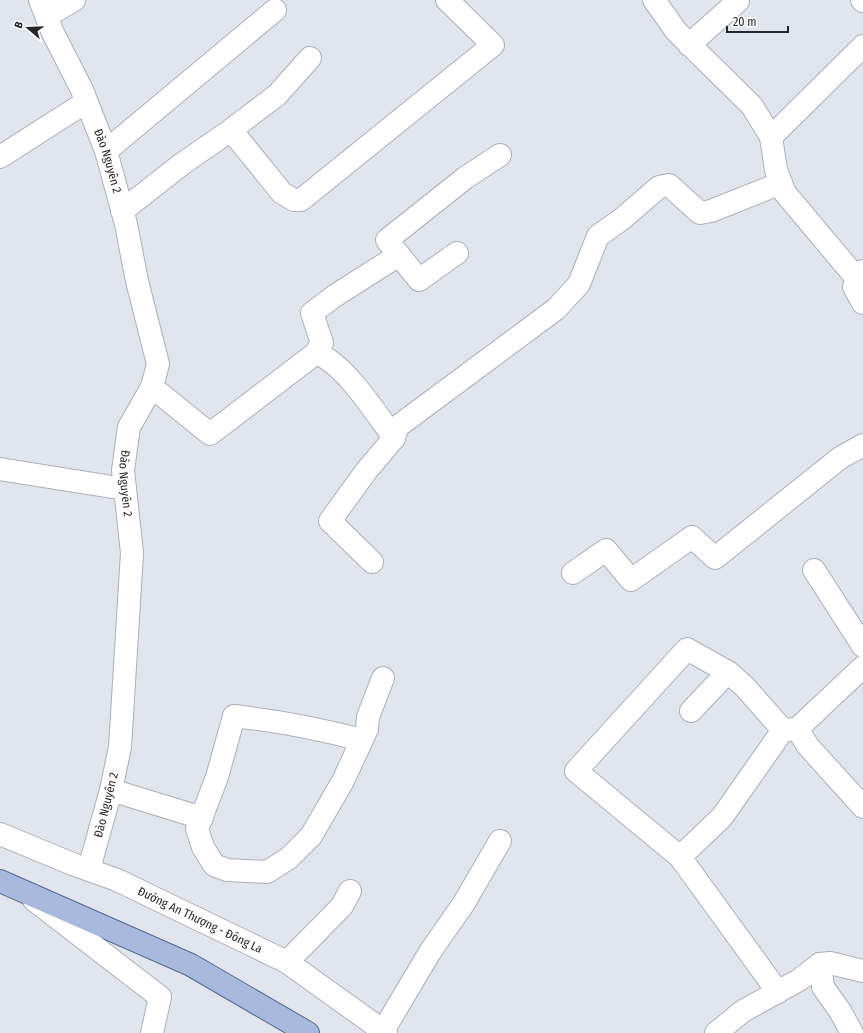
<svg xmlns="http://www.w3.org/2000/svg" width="863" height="1033" viewBox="0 0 863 1033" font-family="'Fira Sans Condensed',sans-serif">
	<rect width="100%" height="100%" fill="#e1e5ee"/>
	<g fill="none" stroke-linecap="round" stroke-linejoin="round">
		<defs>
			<g id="minor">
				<path id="s1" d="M40 0 52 31 82 90 106 151 126 224 137 281 158 364 152 387 129 427 123 470 132 553 120 747 111 790 89 869"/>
				<polyline points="654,0 676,31 752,106 771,137 776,170 785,193 858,280"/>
				<polyline points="862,0 863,1"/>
				<polyline points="47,16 74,0"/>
				<polyline points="689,45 738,1"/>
				<polyline points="231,130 282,193 294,200 301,200 493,45 447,0"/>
				<polyline points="771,137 863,46"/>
				<polyline points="106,151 275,10"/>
				<polyline points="0,157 86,102"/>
				<polyline points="122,211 182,164 231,130 277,95 310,58"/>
				<polyline points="457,253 419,280 387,240 465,178 500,155"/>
				<polyline points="863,271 854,287 863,303"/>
				<path d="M316 353C344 363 376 413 394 438"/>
				<polyline points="152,387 210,434 316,353 322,343 312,313 336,295 399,255"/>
				<polyline points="0,469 125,489"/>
				<polyline points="372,562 330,521 367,470 394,438 397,427 556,309 579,284 598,236 622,219 659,187 669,185 700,213 711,211 781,183"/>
				<polyline points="814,570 863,646"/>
				<polyline points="573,573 606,550 631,580 692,537 715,558 840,458 863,445"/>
				<polyline points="863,667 797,729 808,746 863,807"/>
				<polyline points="691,711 728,672"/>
				<path d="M362 740C320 729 278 721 234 716L217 777 197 829 203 847 214 865 227 870 267 872 289 858 311 836 343 781 367 729 368 717 383 678"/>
				<polyline points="111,790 202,818"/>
				<path id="s2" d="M0 834 75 865 117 880 287 962 386 1033"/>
				<polyline points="680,857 722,817 783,730"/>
				<polyline points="34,900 160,997 152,1033"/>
				<polyline points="287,962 342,906 350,891"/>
				<polyline points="820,964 823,987 840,1011 852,1033"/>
				<polyline points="778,992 680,857 576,771 687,649 728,672 744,686 783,730 797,729"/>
				<polyline points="383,1031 430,952 464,903 500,841"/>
				<polyline points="716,1033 743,1011 799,980 820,964 830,963 863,971"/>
			</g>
			<polyline id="major" points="0,881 191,965 308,1033"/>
		</defs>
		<use href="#minor" stroke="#acafb8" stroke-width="24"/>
		<use href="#major" stroke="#56678f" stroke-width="24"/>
		<use href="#minor" stroke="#fff" stroke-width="22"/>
		<use href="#major" stroke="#a9b9dd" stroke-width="22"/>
	</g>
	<g text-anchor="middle" stroke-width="3.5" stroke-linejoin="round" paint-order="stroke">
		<g font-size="12" fill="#252629" stroke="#fff">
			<text dy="4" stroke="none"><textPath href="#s1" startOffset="175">Đào Nguyên 2</textPath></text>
			<text dy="4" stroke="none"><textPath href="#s1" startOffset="511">Đào Nguyên 2</textPath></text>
			<text transform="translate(106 805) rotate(-76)" y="4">Đào Nguyên 2</text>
			<text dy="4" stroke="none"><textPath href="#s2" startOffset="218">Đường An Thượng - Đông La</textPath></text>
		</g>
	</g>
	<g transform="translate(28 28) rotate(289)" stroke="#ffffff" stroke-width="3" paint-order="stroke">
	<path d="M0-3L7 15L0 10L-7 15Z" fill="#252629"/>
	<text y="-6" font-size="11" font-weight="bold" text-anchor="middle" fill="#252629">B</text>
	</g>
	<path d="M727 26v6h61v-6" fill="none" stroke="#252629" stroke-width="2"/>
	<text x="733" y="26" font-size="12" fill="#252629" stroke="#ffffff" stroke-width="3" paint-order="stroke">20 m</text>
</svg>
